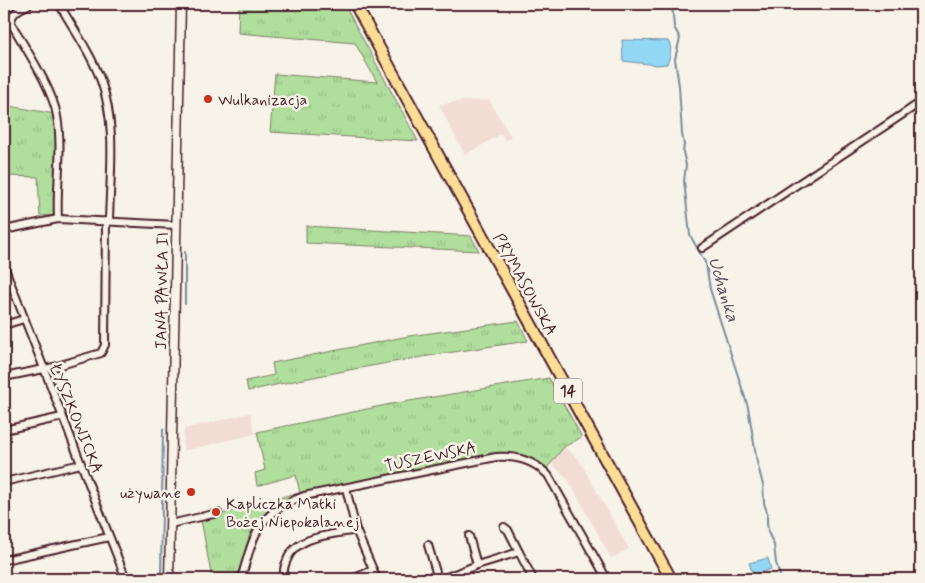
<svg xmlns="http://www.w3.org/2000/svg" width="925" height="583" viewBox="0 0 925 583" font-family="Mynerve,sans-serif">
	<defs>
		<pattern id="grass-tufts" width="24" height="20" patternUnits="userSpaceOnUse" patternTransform="scale(1.25)"><rect width="24" height="20" fill="#afde9d"/><path d="M3 7l-1-3M5 7V3M7 7l1-3M15 17l-1-3M17 17v-4M19 17l1-3" fill="none" stroke="#98be87"/></pattern>
	</defs>
	<rect width="100%" height="100%" fill="#f7f3e8"/>
	<filter id="ink" filterUnits="userSpaceOnUse"><feTurbulence type="fractalNoise" baseFrequency=".02" numOctaves="2"/><feDisplacementMap in="SourceGraphic" scale="10" xChannelSelector="R" yChannelSelector="G"/><feConvolveMatrix kernelMatrix="1 2 1 2 8 2 1 2 1" color-interpolation-filters="sRGB"/></filter>
	<g filter="url(#ink)">
		<g fill="#f2ddd5">
			<polygon points="489,100 511,137 505,140 501,134 465,155 439,105 462,101"/>
			<polygon points="250,413 255,434 183,451 184,429"/>
			<polygon points="564,447 578,458 629,549 611,558 569,481 551,463"/>
		</g>
		<g fill="url(#grass-tufts)" stroke="#7c7e64">
			<polygon points="239,4 344,4 418,141 270,132 275,74 377,82 355,43 238,33"/>
			<polygon points="4,105 55,114 59,215 40,216 38,177 6,176 4,169"/>
			<polygon points="306,226 471,236 479,251 306,243"/>
			<path d="M518 321 528 341C434 354 341 370 248 391L246 381 274 375 272 363 409 336Z"/>
			<path d="M549 378 582 437 564 447 547 468C532 457 516 453 498 453L301 494C280 502 264 512 254 531L251 532 236 579H212L201 520 292 494H300L296 475 257 486 255 473 265 470 257 432 391 404Z"/>
		</g>
		<g fill="#92d7f3" stroke="#758da3">
			<path d="M622 40 668 41C673 47 670 57 667 64L657 65 623 61Z"/>
			<polygon points="768,558 771,569 753,575 749,563"/>
		</g>
		<g fill="none" stroke-linecap="round" stroke-linejoin="round">
			<g stroke="#758da3" stroke-width="2">
				<polyline points="672,4 674,27 680,38 675,59 679,86 682,134 684,145 683,152 686,165 684,181 690,235 706,264 710,289 748,407 757,462 763,485 764,503 767,512 767,522 768,532 774,545 776,563 781,579"/>
				<polyline points="185,304 185,252"/>
				<polyline points="161,579 163,429"/>
			</g>
			<defs>
				<g id="minor">
					<path d="M30 4C20 9 11 12 11 23 25 48 53 89 57 116 63 150 56 185 58 219"/>
					<path d="M59 4C73 28 92 55 101 81 117 125 110 175 109 221"/>
					<polyline points="4,230 58,219 176,225"/>
					<polyline points="702,248 921,102"/>
					<polyline points="4,266 126,579"/>
					<polyline points="4,325 24,319"/>
					<polyline points="4,377 54,367 101,353 105,345 106,221"/>
					<polyline points="4,430 62,417"/>
					<polyline points="4,482 81,464"/>
					<polyline points="346,488 356,530 377,579"/>
					<polyline points="170,524 218,513"/>
					<polyline points="504,527 508,530 519,552"/>
					<polyline points="469,536 477,565"/>
					<polyline points="428,545 438,579"/>
					<polyline points="4,560 109,537"/>
					<path d="M241 579C254 536 256 513 304 496L496 457C517 456 533 460 548 475L607 579"/>
					<path d="M285 579C283 573 284 566 287 560 296 535 333 535 356 530"/>
					<polyline points="352,579 373,570"/>
					<polyline points="442,579 477,565 519,552 533,579"/>
				</g>
				<polyline id="tertiary" points="169,579 181,4"/>
				<polyline id="primary" points="355,4 671,579"/>
			</defs>
			<use href="#minor" stroke="#4a1f2b" stroke-width="10"/>
			<use href="#tertiary" stroke="#4a1f2b" stroke-width="11"/>
			<use href="#primary" stroke="#4a1f2b" stroke-width="14"/>
			<use href="#minor" stroke="#f7f3e8" stroke-width="6"/>
			<use href="#tertiary" stroke="#f7f3e8" stroke-width="8"/>
			<use href="#primary" stroke="#fedd96" stroke-width="10"/>
		</g>
	</g>
	<g fill="#c8321e" stroke="#f7f3e8" stroke-width="2">
		<circle cx="208" cy="99" r="5"/>
		<circle cx="191" cy="492" r="5"/>
		<circle cx="216" cy="512" r="5"/>
	</g>
	<g text-anchor="middle" stroke-width="5" stroke-linejoin="round" paint-order="stroke">
		<rect fill="#f7f3e8" stroke="#7e5f64" stroke-width="1" x="554" y="378.5" width="28" height="25" rx="4"/>
		<g font-size="15" font-weight="bold" fill="#4a1f2b">
			<text x="568" y="396">14</text>
		</g>
		<g font-size="16" fill="#4a1f2b" stroke="#f7f3e8" text-anchor="start">
			<text x="218" y="105">Wulkanizacja</text>
			<text x="181" y="498" text-anchor="end">używane</text>
			<text x="226" y="509">Kapliczka Matki<tspan x="226" dy="18">Bożej Niepokalanej</tspan></text>
		</g>
		<g font-size="16" fill="#4a1f2b" stroke="#f7f3e8">
			<text transform="translate(526 284) rotate(61)" y="6">PRYMASOWSKA</text>
			<text transform="translate(161 291) rotate(-89)" y="6">JANA PAWŁA II</text>
			<text transform="translate(77 418) rotate(68)" y="6">ŁYSZKOWICKA</text>
			<text transform="translate(430 456) rotate(-12)" y="6">TUSZEWSKA</text>
		</g>
		<g font-size="18" font-style="italic" fill="#5c4d5d" stroke="#f7f3e8">
			<text transform="translate(724 289) rotate(73)" y="6">Uchanka</text>
		</g>
	</g>
	<rect width="925" height="583" fill="none" stroke="#f7f3e8" stroke-width="20"/>
	<rect x="10" y="10" width="905" height="563" fill="none" stroke="#4a1f2b" stroke-width="2" filter="url(#ink)"/>
</svg>
